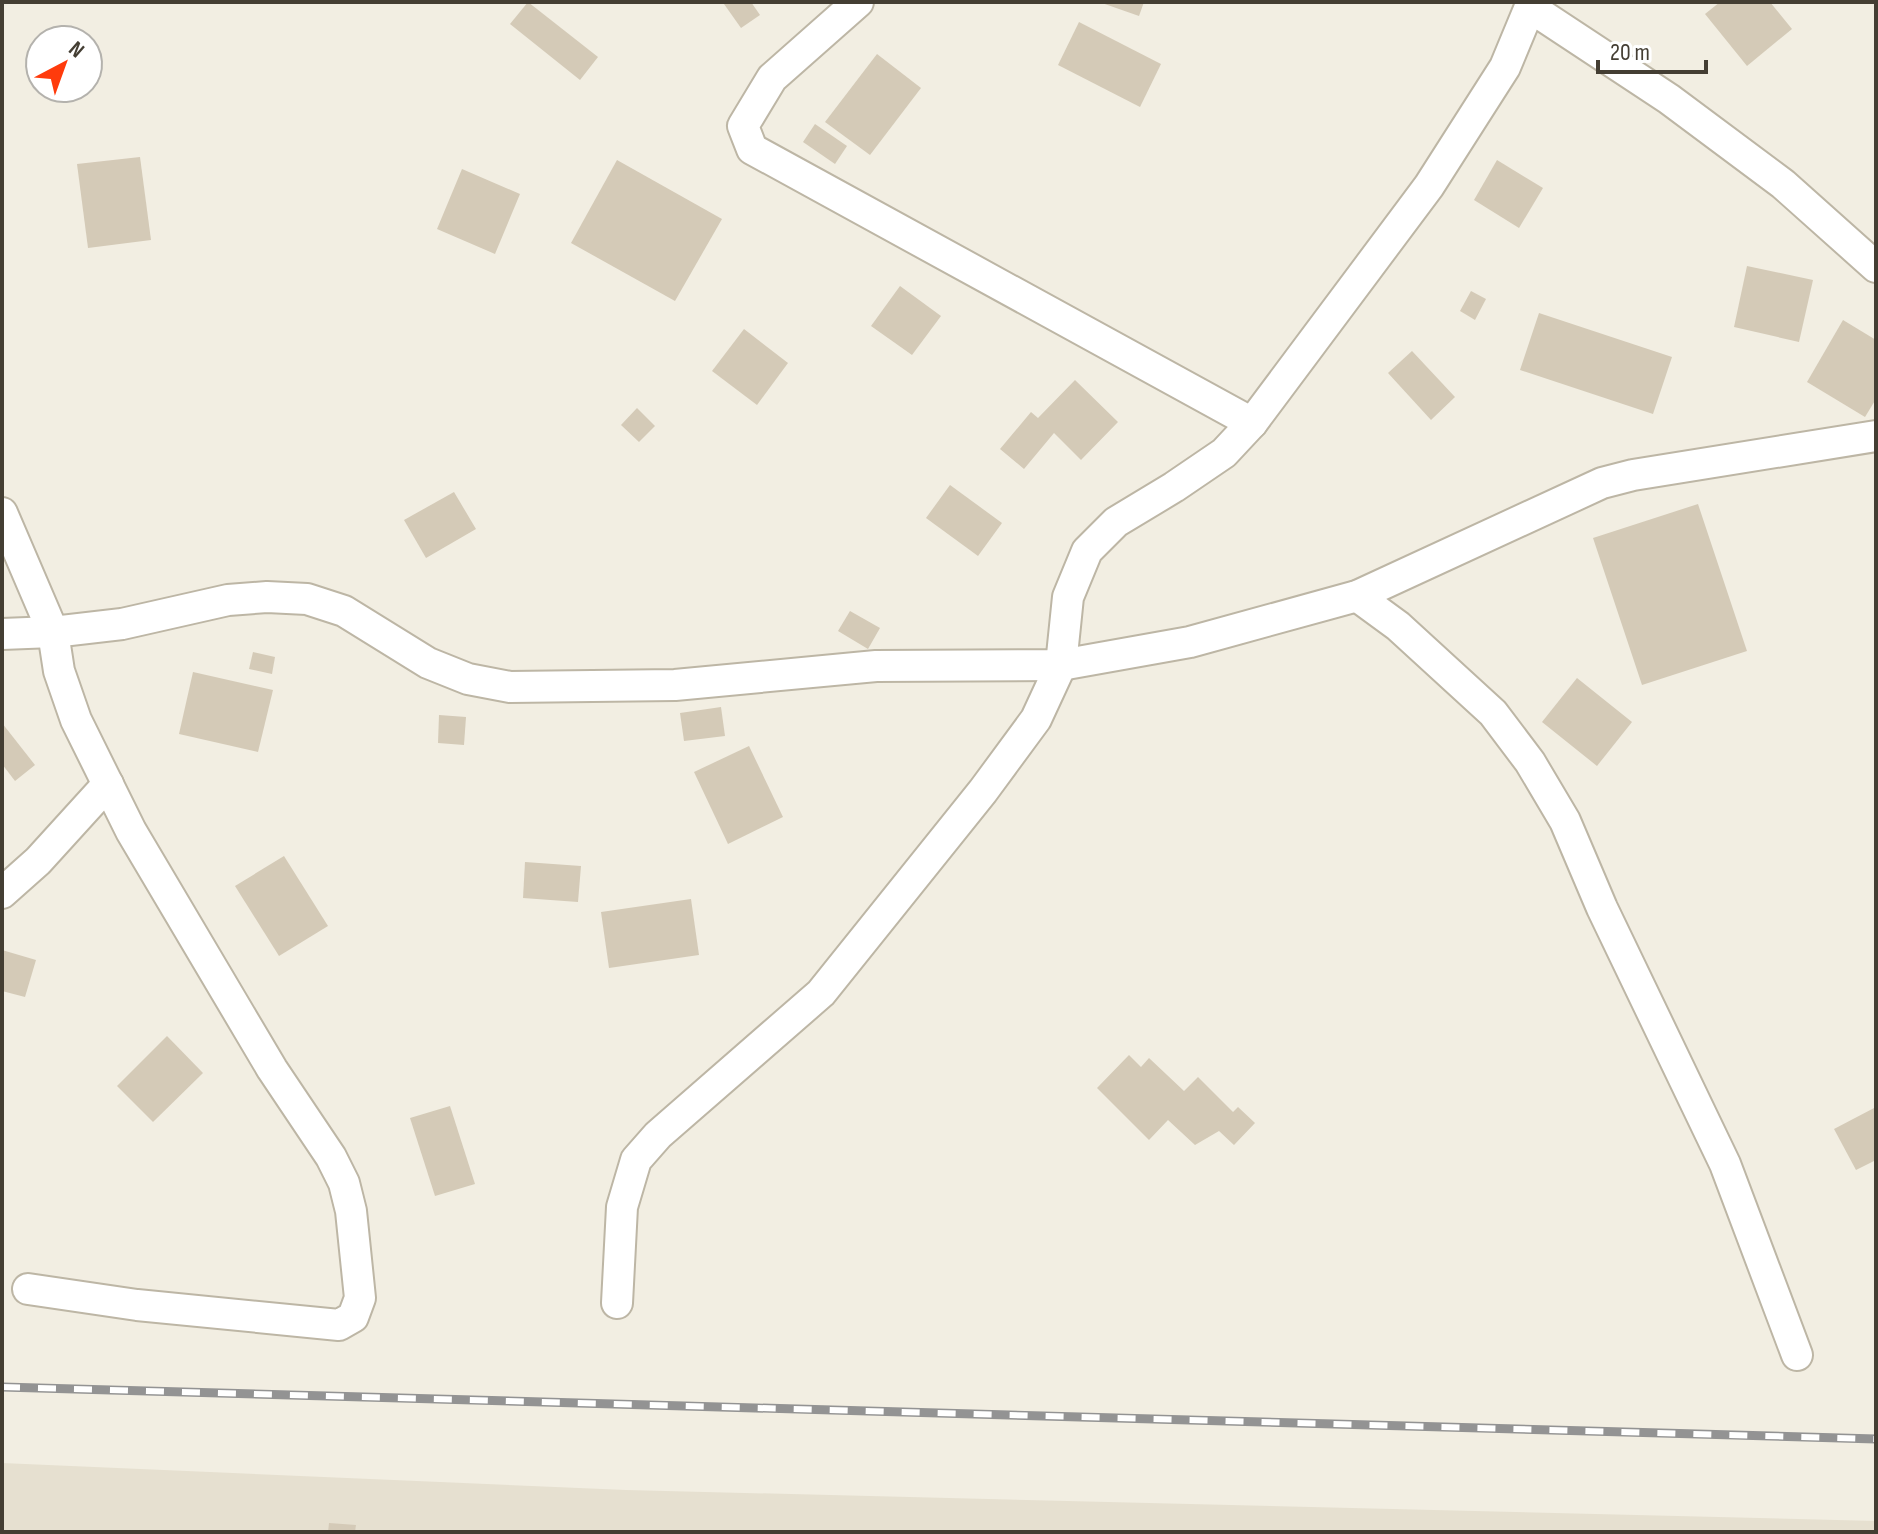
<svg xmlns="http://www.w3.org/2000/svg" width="1878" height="1534" viewBox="0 0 1878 1534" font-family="'Sofia Sans Condensed',sans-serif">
	<rect width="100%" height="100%" fill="#f2eee2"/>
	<polygon fill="#e6e0d0" points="2,1463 626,1490 1876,1521 1876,1532 2,1532"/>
	<g fill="#d4cab7">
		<polygon points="528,2 598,57 580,80 510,24"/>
		<polygon points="726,2 751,2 760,15 741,28 724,4"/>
		<polygon points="1099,2 1144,2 1139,16"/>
		<polygon points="1720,2 1770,2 1792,29 1747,66 1705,14"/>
		<polygon points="1079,22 1161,64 1140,107 1058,65"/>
		<polygon points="877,54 921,88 870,155 825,122"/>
		<polygon points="815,124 847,146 835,164 803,142"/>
		<polygon points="140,157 151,240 88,248 77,164"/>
		<polygon points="617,160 722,219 675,301 571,243"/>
		<polygon points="1497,160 1543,188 1519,228 1474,200"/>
		<polygon points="462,169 520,194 495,254 437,229"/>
		<polygon points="1747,266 1813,280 1799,342 1734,327"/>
		<polygon points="900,286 941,316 912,355 871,326"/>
		<polygon points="1471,291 1486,299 1475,320 1460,311"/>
		<polygon points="1539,313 1672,357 1653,414 1520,370"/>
		<polygon points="1843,320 1876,340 1876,399 1865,417 1807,382"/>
		<polygon points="744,329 788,363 757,405 712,371"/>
		<polygon points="1412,351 1455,397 1431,420 1388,373"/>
		<polygon points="1075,380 1118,422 1081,460 1054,433 1024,469 1000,449 1031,412 1038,418"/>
		<polygon points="637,408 655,426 639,442 621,425"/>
		<polygon points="950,485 1002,523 978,556 926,518"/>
		<polygon points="454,492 476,529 426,558 404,520"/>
		<polygon points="1698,504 1747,651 1642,685 1593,538"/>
		<polygon points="850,611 880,628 868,649 838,631"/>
		<polygon points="253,652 275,657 272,674 249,669"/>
		<polygon points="193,672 273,690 258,752 179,734"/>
		<polygon points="1577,678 1632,722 1597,766 1542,722"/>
		<polygon points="721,707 725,736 684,741 680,713"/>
		<polygon points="439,715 466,717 464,745 438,743"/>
		<polygon points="2,723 35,765 15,781 2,764"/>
		<polygon points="749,746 783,817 728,844 694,772"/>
		<polygon points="284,856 328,926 279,956 235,886"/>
		<polygon points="525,862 581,866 578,902 523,898"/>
		<polygon points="691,899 699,955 609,968 601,912"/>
		<polygon points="2,950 36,960 25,997 2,991"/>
		<polygon points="167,1036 203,1073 153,1122 117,1086"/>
		<polygon points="1129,1055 1141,1067 1149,1058 1184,1091 1198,1077 1233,1112 1238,1107 1255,1123 1234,1145 1219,1131 1195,1145 1168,1120 1149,1140 1097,1088"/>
		<polygon points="450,1106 475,1184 435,1196 410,1118"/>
		<polygon points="1876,1107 1876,1160 1856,1170 1834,1129"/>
		<polygon points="329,1523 356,1525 355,1532 328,1532"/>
	</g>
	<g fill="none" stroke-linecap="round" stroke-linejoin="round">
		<defs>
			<g id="minor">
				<polyline points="858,2 772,78 743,126 752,149 1252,423"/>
				<polyline points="1531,8 1669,99 1783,184 1876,267"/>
				<polyline points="2,513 53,632 59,671 76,720 131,831 272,1069 331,1157 344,1183 351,1211 360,1298 353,1317 339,1325 137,1305 28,1289"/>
				<polyline points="1357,596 1398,626 1493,713 1530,762 1565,821 1602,908 1725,1164 1797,1355"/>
				<polyline points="2,634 53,632 122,624 228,600 267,597 307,599 344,611 428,663 468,679 510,687 675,685 876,666 1061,665 1190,642 1357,596 1602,483 1633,475 1876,436"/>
				<polyline points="2,893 38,861 108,784"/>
				<polyline points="617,1303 622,1207 636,1160 658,1135 821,993 983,791 1036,719 1061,665 1068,597 1087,551 1116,522 1174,487 1224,453 1252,423 1429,186 1505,67 1532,2"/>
			</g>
		</defs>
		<use href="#minor" stroke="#bdb6a5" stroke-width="34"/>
		<use href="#minor" stroke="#fff" stroke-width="30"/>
		<defs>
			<polyline id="rail" points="2,1387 1876,1439"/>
		</defs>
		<use href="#rail" stroke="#939393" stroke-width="9"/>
		<use href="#rail" stroke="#fff" stroke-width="6" stroke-dasharray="18" stroke-linecap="butt"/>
	</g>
	<rect width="1878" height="1534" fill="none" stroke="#443e33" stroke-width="8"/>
	<g transform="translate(64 64) rotate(41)"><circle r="38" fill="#ffffff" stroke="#b4b2ad" stroke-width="2"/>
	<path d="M0-6L14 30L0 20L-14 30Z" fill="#ff3b0c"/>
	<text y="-12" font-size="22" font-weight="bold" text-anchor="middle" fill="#443e33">N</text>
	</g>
	<path d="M1598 60v12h108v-12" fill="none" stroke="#443e33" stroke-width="4"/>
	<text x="1610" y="60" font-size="24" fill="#443e33" stroke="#ffffff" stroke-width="6" paint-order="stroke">20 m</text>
</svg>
